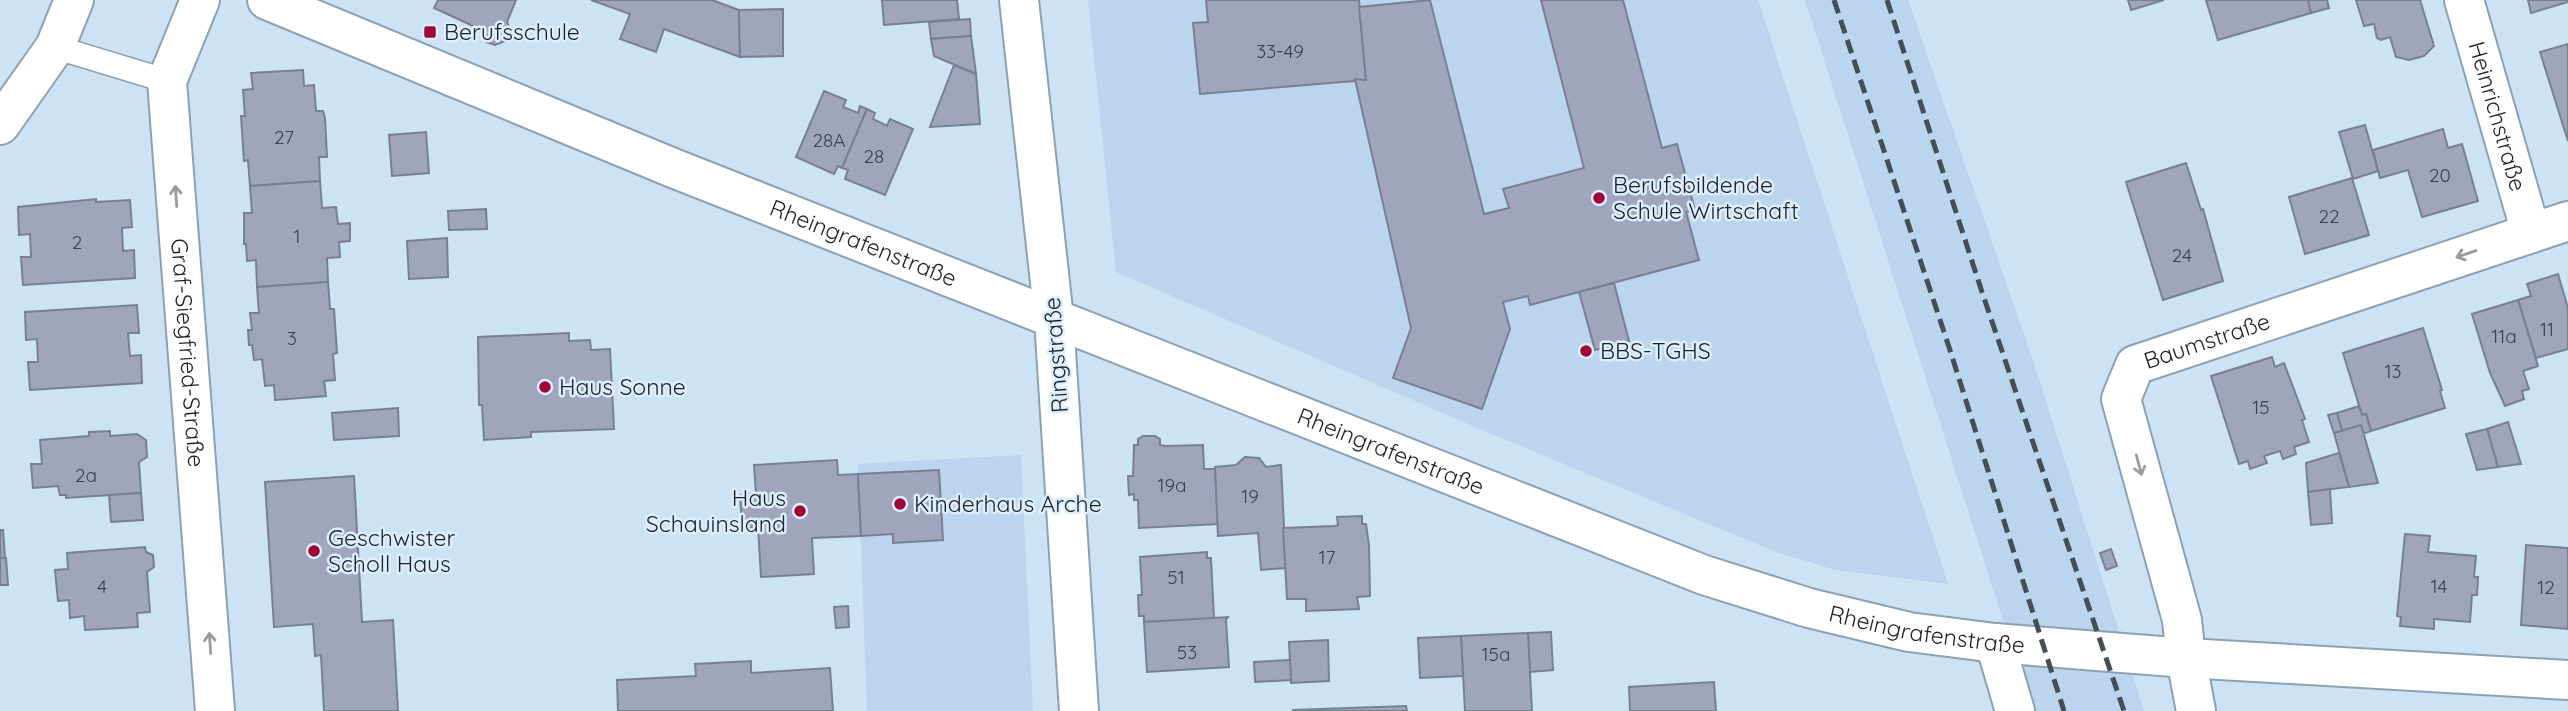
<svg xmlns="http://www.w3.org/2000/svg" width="2568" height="711" viewBox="0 0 2568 711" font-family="Quicksand,sans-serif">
	<rect width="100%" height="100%" fill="#cce2f5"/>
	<g fill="#bad5ed">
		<polygon points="1088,0 1758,0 1948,584 1835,570 1776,552 1482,430 1116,272"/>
		<polygon points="1805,0 1908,0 2034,363 2144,711 2032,711"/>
		<polygon points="1021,455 1033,711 867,711 858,464"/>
	</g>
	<g fill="#9ea5bd" stroke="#787f96" stroke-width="2">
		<polygon points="438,0 516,0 507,22 511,31 508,40 495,45 486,42 484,31 434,8"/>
		<polygon points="591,0 712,0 739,10 740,57 664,29 656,52 620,39 630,14"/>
		<polygon points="882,0 957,0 959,19 884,25"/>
		<polygon points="1206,0 1359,0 1366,80 1200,94 1193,23 1208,22"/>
		<polygon points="1430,0 1484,214 1509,208 1503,189 1584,168 1541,0 1623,0 1662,148 1677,144 1695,210 1686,212 1699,260 1530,305 1528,296 1503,302 1510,329 1482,409 1393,378 1411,328 1355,79 1366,80 1359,7"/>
		<polygon points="2128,0 2164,0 2131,10"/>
		<polygon points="2206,0 2308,0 2311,13 2218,40"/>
		<polygon points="2308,0 2327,0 2329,8 2311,13"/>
		<polygon points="2356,0 2420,0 2434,46 2424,56 2409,60 2396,57 2390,37 2381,40 2377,38 2374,24 2364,26"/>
		<polygon points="2528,0 2568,0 2568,2 2531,13"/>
		<polygon points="783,9 783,56 740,57 739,10"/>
		<polygon points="970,19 971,36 931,39 929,22"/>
		<polygon points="971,36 976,74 934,56 931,39"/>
		<polygon points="2568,44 2568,141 2540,52"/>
		<polygon points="954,65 976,74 980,124 930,127"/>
		<polygon points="303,70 304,86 314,85 316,111 323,111 325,118 327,157 319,157 320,181 250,186 248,160 244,161 241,116 245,116 243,90 253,89 251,73"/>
		<polygon points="824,91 846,100 843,107 858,113 860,106 867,109 842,168 838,166 834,174 796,157"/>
		<polygon points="867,109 875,113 873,119 887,126 890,119 913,129 885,195 845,179 848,170 842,168"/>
		<polygon points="2365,125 2378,171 2353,179 2339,132"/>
		<polygon points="2443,129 2448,148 2462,144 2478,201 2422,217 2408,170 2380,178 2373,150"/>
		<polygon points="426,132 429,173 392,176 389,135"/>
		<polygon points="2186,163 2201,210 2203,209 2223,281 2163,300 2126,182"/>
		<polygon points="2352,178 2369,235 2305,254 2289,197"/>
		<polygon points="320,181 322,208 336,207 338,224 350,223 350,241 339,242 340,257 327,258 328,282 257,287 256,260 247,261 246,244 244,244 244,213 252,213 250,186"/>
		<polygon points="96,199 96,202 130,200 132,227 122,228 123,251 134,250 135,278 23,285 21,257 31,257 30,234 19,235 18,207"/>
		<polygon points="486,209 487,229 449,230 448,211"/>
		<polygon points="447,238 448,277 409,279 407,241"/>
		<polygon points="2558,274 2568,308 2568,349 2536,358 2518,300 2531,296 2527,284"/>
		<polygon points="328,282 330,309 334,309 337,353 333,354 335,380 324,381 326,396 275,400 274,385 265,386 262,359 254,360 252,345 249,345 248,330 252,330 250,313 259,313 257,287"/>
		<polygon points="1614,283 1629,341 1595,350 1579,292"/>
		<polygon points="2518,300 2538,366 2523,371 2529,389 2522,391 2524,399 2505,406 2490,373 2472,314"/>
		<polygon points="137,305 139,333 128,333 130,356 141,355 142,383 30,390 28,362 38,362 37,339 26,340 25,312"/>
		<polygon points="2423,328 2442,390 2440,391 2445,408 2371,431 2366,414 2362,415 2343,353"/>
		<polygon points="569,333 569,341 590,340 591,350 610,349 614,429 531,432 531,437 484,440 482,405 479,405 478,337"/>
		<polygon points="2272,357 2275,367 2284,363 2305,419 2302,420 2309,442 2294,447 2296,454 2283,459 2280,451 2264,456 2267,463 2250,469 2248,461 2239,464 2211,376"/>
		<polygon points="2359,406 2362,415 2366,414 2371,431 2363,434 2361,425 2342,431 2337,413"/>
		<polygon points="398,408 399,436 334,440 332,413"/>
		<polygon points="2337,413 2342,431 2334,433 2328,415"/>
		<polygon points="2508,422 2521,464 2498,467 2487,429"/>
		<polygon points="2361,425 2378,483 2349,487 2334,433"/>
		<polygon points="2487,429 2498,467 2477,470 2466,434"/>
		<polygon points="110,431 110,436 137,434 146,440 147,457 139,462 141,493 66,498 66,495 60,495 58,486 33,488 31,464 42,464 40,440 89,436 89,432"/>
		<polygon points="1143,436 1155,436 1160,439 1160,445 1165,446 1203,445 1204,469 1215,469 1218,524 1139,528 1138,500 1134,500 1134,494 1129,495 1128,476 1133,476 1134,445 1138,445 1138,439"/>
		<polygon points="2339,453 2349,487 2308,492 2306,463"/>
		<polygon points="1245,457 1259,458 1266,467 1281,465 1286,568 1261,570 1258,533 1218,536 1215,467 1236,465"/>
		<polygon points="837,460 838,475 858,474 861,536 812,538 814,574 761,577 758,527 742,528 740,495 756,494 754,465"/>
		<polygon points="939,470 943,540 893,543 893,534 861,536 858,474"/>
		<polygon points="354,476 362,622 393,620 398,711 324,711 321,655 315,656 313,624 274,627 265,482"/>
		<polygon points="2330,489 2332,523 2311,525 2308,492"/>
		<polygon points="141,493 143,520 111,522 109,495"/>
		<polygon points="1362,516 1362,524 1366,524 1369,545 1370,596 1357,597 1359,609 1306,611 1306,599 1287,599 1283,528 1335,526 1338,525 1337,517"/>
		<polygon points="0,530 3,530 5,558 0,558"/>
		<polygon points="2405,534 2430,536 2428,552 2476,556 2474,577 2478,577 2477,595 2472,595 2470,622 2434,619 2434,629 2400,626 2401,617 2397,616"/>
		<polygon points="2526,545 2568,548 2568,629 2521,625"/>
		<polygon points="145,547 146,552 153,555 154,567 147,572 150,612 137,613 138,627 85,630 84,616 70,618 69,600 58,601 55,570 68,569 67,553"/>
		<polygon points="2111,549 2117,566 2106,570 2100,553"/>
		<polygon points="1207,552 1207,558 1211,558 1214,619 1144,622 1144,616 1139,616 1138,595 1142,595 1140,557"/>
		<polygon points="0,558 6,558 8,585 0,585"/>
		<polygon points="848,606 849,627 836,628 834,607"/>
		<polygon points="1228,617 1226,620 1229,667 1147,672 1144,622"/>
		<polygon points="1551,632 1553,670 1530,672 1528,633"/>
		<polygon points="1528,633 1532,711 1465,711 1461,636"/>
		<polygon points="1461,636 1463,676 1420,678 1418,638"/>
		<polygon points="1328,640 1329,681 1291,683 1289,642"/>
		<polygon points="1290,660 1291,680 1255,682 1254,662"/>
		<polygon points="751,661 751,673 830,668 833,711 618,711 617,680 696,676 695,664"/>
		<polygon points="1714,682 1716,711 1630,711 1629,687"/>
		<polygon points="1406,706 1407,711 1293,711 1293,710"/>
	</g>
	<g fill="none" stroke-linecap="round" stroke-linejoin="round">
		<defs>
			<polyline id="service" points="55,47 167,81"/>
			<g id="minor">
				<path id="s1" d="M200 0 167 81 215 711"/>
				<polyline points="1019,0 1054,319"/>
				<path id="s2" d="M2464 0 2531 233"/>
				<polyline points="0,125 55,47 74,0"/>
				<polyline points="1995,643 2015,711"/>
				<path id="s3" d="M2196 711 2186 658 2182 620 2121 399 2135 365 2568 221"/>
			</g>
			<g id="tertiary">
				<path id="s4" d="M267 0 673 168 1704 575 1809 608 1909 632 1995 643 2186 658 2568 680"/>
				<polyline points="1054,319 1079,711"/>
			</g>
		</defs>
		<use href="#service" stroke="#8da1b3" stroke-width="26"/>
		<use href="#minor" stroke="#8da1b3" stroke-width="42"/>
		<use href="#tertiary" stroke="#8da1b3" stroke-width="42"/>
		<use href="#service" stroke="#fff" stroke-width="23"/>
		<use href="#minor" stroke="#fff" stroke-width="38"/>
		<use href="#tertiary" stroke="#fff" stroke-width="38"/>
		<g stroke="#434e57" stroke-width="5" stroke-dasharray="14 7" stroke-linecap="butt">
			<polyline points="1834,0 1949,347 2064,711"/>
			<polyline points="1887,0 1982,292 2124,711"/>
		</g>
	</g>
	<defs><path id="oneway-shaft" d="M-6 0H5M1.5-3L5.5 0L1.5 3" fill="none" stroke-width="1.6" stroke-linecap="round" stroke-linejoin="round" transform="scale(1.75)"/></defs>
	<g stroke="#989c9e">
		<use href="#oneway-shaft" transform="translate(176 196) rotate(-94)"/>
		<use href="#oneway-shaft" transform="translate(2466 254) rotate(161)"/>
		<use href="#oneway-shaft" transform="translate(2139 465) rotate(75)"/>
		<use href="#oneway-shaft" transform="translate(210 643) rotate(-94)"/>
	</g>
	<g fill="#a20337" stroke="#ddeefe" stroke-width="2.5">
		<rect x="423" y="25" width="14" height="14" rx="3.5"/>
		<circle cx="1599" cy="198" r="7"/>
		<circle cx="1586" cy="351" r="7"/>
		<circle cx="545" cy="387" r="7"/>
		<circle cx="900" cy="504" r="7"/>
		<circle cx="800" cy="511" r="7"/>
		<circle cx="314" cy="551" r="7"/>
	</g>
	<g text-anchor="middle" stroke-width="5" stroke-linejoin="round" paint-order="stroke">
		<g font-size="19" fill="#3b434d">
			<text x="1280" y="58">33-49</text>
			<text x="284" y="144">27</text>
			<text x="829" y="147">28A</text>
			<text x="874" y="163">28</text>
			<text x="2440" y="182">20</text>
			<text x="2329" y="223">22</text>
			<text x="297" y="243">1</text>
			<text x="77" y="249">2</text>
			<text x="2182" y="262">24</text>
			<text x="2547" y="336">11</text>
			<text x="2504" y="343">11a</text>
			<text x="292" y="345">3</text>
			<text x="2393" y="378">13</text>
			<text x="2261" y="414">15</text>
			<text x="86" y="482">2a</text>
			<text x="1172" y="492">19a</text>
			<text x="1250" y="503">19</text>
			<text x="1327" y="564">17</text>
			<text x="1176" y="584">51</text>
			<text x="102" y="593">4</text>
			<text x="2439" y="593">14</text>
			<text x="2546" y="594">12</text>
			<text x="1187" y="659">53</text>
			<text x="1496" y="661">15a</text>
		</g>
		<g font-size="23" fill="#1a2228" stroke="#ddeefe" text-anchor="start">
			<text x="444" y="40">Berufsschule</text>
			<text x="1613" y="193">Berufsbildende<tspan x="1613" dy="26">Schule Wirtschaft</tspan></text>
			<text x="1600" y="359">BBS-TGHS</text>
			<text x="559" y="395">Haus Sonne</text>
			<text x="786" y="506" text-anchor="end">Haus<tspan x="786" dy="26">Schauinsland</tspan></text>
			<text x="914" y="512">Kinderhaus Arche</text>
			<text x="328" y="546">Geschwister<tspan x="328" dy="26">Scholl Haus</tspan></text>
		</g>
		<g font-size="23" fill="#1a2228" stroke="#ddeefe">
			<text dy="8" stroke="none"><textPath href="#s2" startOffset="121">Heinrichstraße</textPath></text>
			<text dy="8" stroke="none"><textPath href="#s4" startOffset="644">Rheingrafenstraße</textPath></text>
			<text dy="8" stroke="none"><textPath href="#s3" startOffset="434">Baumstraße</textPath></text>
			<text dy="8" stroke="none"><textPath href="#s1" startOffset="360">Graf-Siegfried-Straße</textPath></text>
			<text transform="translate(1056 355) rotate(-94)" y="8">Ringstraße</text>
			<text dy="8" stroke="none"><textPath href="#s4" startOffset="1211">Rheingrafenstraße</textPath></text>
			<text dy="8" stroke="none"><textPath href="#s4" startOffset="1778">Rheingrafenstraße</textPath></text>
		</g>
	</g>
</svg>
